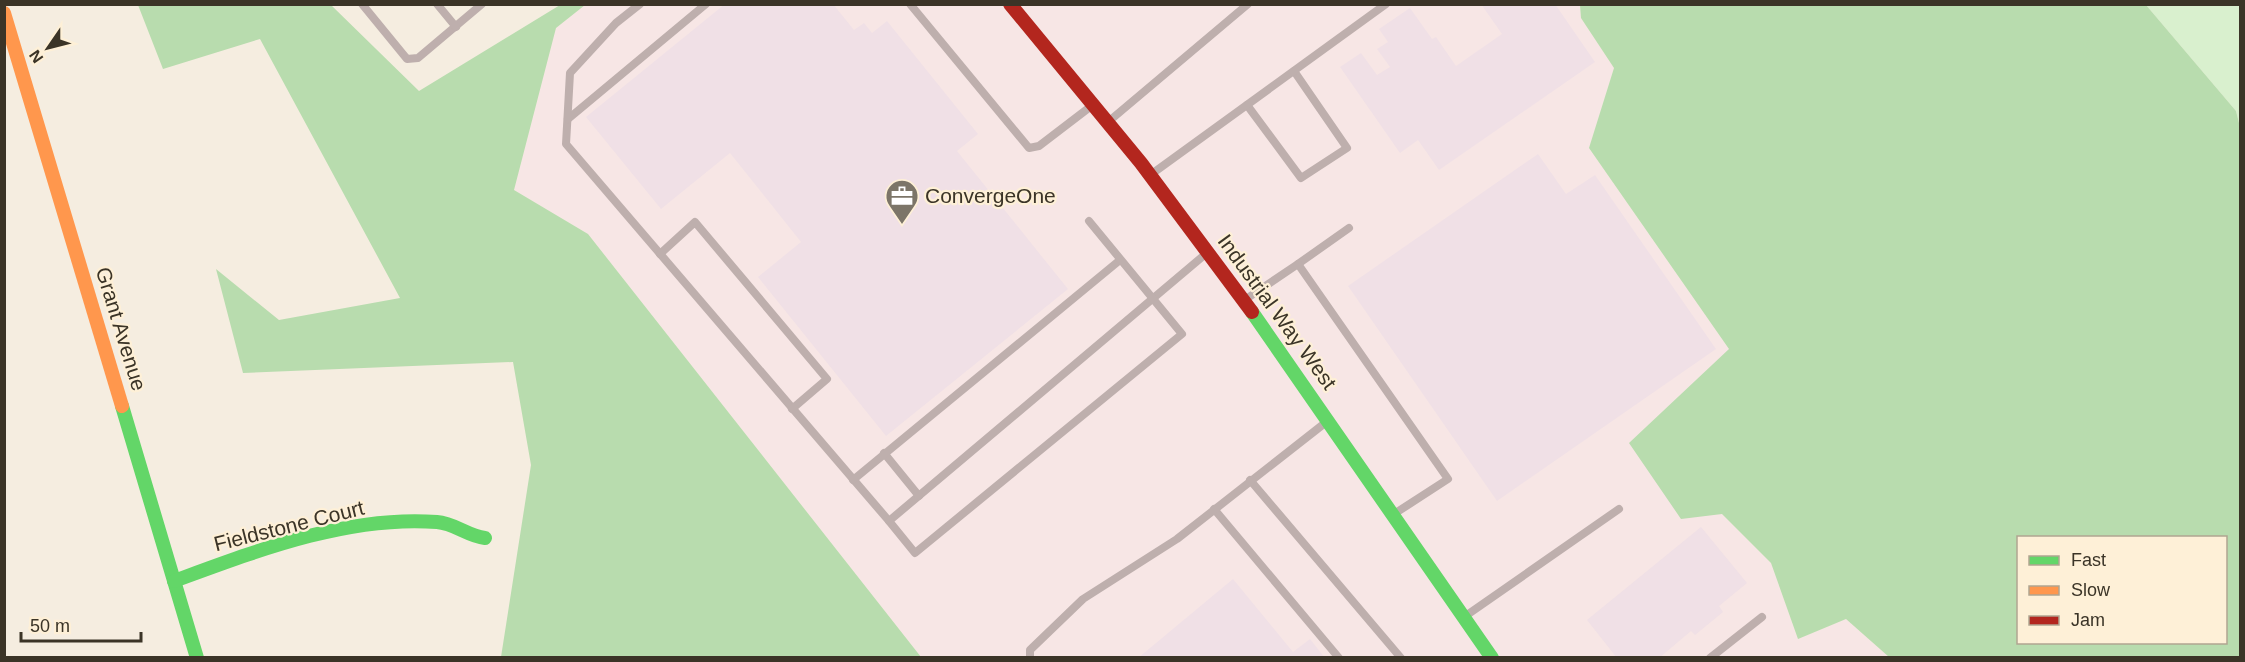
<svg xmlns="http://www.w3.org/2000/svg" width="2245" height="662" viewBox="0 0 2245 662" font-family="Arial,sans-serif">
	<rect width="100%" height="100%" fill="#f5ede0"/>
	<polygon fill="#f7e6e5" points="585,5 1580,5 1581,18 1614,68 1589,148 1729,349 1722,514 1771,563 1798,639 1846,619 1889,657 921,657 588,234 514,190 556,28"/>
	<polygon fill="#d9f0ce" points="2146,5 2240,5 2240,127 2236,111"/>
	<g fill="#b8dcae" fill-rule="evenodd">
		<polygon points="138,5 331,5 419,91 560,5 585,5 556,28 514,190 588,234 921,657 501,657 531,465 513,362 243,373 216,269 279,320 400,298 260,39 163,69"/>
		<path d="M1580 5H2146L2236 111 2240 127V657H1889L1846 619 1798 639 1771 563 1722 514 1681 519 1629 443 1729 349 1589 148 1614 68 1581 18ZM2018 538H2226V642H2018Z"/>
	</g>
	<g fill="#f0e0e6">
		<polygon points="725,4 833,4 854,30 864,23 872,33 887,21 978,134 957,151 1068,289 886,436 758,277 801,242 730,153 661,209 586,117"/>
		<polygon points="1481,4 1555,4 1595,62 1439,170 1418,140 1400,153 1340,67 1361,53 1377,75 1390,67 1377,49 1388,42 1379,29 1410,8 1432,39 1436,37 1456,66 1502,34"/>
		<polygon points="1538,154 1566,194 1595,175 1716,349 1497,501 1348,286"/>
		<polygon points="1701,527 1747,583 1719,606 1723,612 1695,635 1691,631 1659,658 1617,658 1587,620"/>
		<polygon points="1233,579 1293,652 1310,639 1325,658 1138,658"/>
	</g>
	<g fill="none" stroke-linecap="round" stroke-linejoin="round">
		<g stroke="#beafad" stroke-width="8">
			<polyline points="362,4 407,59 418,58 482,4"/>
			<polyline points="437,4 456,27"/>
			<polyline points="640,4 616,23 570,73 566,144 889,521 1208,252"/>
			<polyline points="910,4 1029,148 1039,146 1090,107"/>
			<polyline points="1247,105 1301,178 1347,148 1294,71"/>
			<polyline points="568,119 706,4"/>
			<polyline points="1108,122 1248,4"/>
			<polyline points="1153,173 1386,4"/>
			<polyline points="660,254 695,222 827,379 792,409"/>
			<polyline points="1298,264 1349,228"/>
			<polyline points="1246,299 1298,264 1448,479 1394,514"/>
			<polyline points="884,453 919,496"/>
			<polyline points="853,480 1120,260"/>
			<polyline points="1250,480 1401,658"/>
			<polyline points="1214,509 1339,658"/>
			<polyline points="889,521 915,553 1182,334 1089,221"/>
			<polyline points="1464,617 1619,509"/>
			<polyline points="1030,658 1030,650 1083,599 1177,539 1325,423"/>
			<polyline points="1710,658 1762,617"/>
		</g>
		<g stroke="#63d668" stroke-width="14">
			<polyline points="1252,312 1492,658"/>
			<polyline points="122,406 197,658"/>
			<path d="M174 581C256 551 348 515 437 522 454 523 468 536 485 538"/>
		</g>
		<polyline stroke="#ff974d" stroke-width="14" points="4,13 122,406"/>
		<polyline stroke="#b3261e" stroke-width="14" points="1010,4 1141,163 1252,312"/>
	</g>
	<defs>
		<symbol id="office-pin" viewBox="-11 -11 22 30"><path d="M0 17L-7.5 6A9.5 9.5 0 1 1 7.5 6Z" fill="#7c7568" stroke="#fef0d7"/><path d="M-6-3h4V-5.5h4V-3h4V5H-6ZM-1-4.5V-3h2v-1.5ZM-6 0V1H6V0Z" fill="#fff"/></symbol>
	</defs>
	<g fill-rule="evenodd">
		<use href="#office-pin" x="883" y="177" width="38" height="52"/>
	</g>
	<g text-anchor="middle" stroke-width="4.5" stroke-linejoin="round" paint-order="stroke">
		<g font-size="21" fill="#3b3427" stroke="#fef0d7" text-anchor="start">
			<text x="925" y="203">ConvergeOne</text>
		</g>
		<g font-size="21" fill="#3b3427" stroke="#fef0d7">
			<text transform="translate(1277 312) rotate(54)" y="7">Industrial Way West</text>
			<text transform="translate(121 329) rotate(73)" y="7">Grant Avenue</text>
			<text transform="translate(289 526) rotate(-14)" y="7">Fieldstone Court</text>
		</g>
	</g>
	<rect width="2245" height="662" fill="none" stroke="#3b3427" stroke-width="12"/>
	<rect x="2017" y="536" width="210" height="108" fill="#fef0d7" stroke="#b0a591" stroke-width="1.5"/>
	<rect x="2029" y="556" width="30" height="9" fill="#63d668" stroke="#b0a591" stroke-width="1.5"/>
	<text x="2071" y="566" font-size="18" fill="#3b3427">Fast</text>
	<rect x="2029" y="586" width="30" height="9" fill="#ff974d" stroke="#b0a591" stroke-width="1.5"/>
	<text x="2071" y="596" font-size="18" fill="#3b3427">Slow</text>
	<rect x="2029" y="616" width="30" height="9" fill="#b3261e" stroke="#b0a591" stroke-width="1.5"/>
	<text x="2071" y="626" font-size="18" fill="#3b3427">Jam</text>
	<g transform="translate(48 48) rotate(235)" stroke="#fef0d7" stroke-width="4.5" paint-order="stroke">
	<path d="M0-4.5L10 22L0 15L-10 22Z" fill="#3b3427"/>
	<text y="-9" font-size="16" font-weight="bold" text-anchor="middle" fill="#3b3427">N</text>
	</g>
	<path d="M21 632v9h120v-9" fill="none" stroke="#3b3427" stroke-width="3"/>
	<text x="30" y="632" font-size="18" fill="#3b3427" stroke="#fef0d7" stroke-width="4.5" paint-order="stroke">50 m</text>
</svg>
